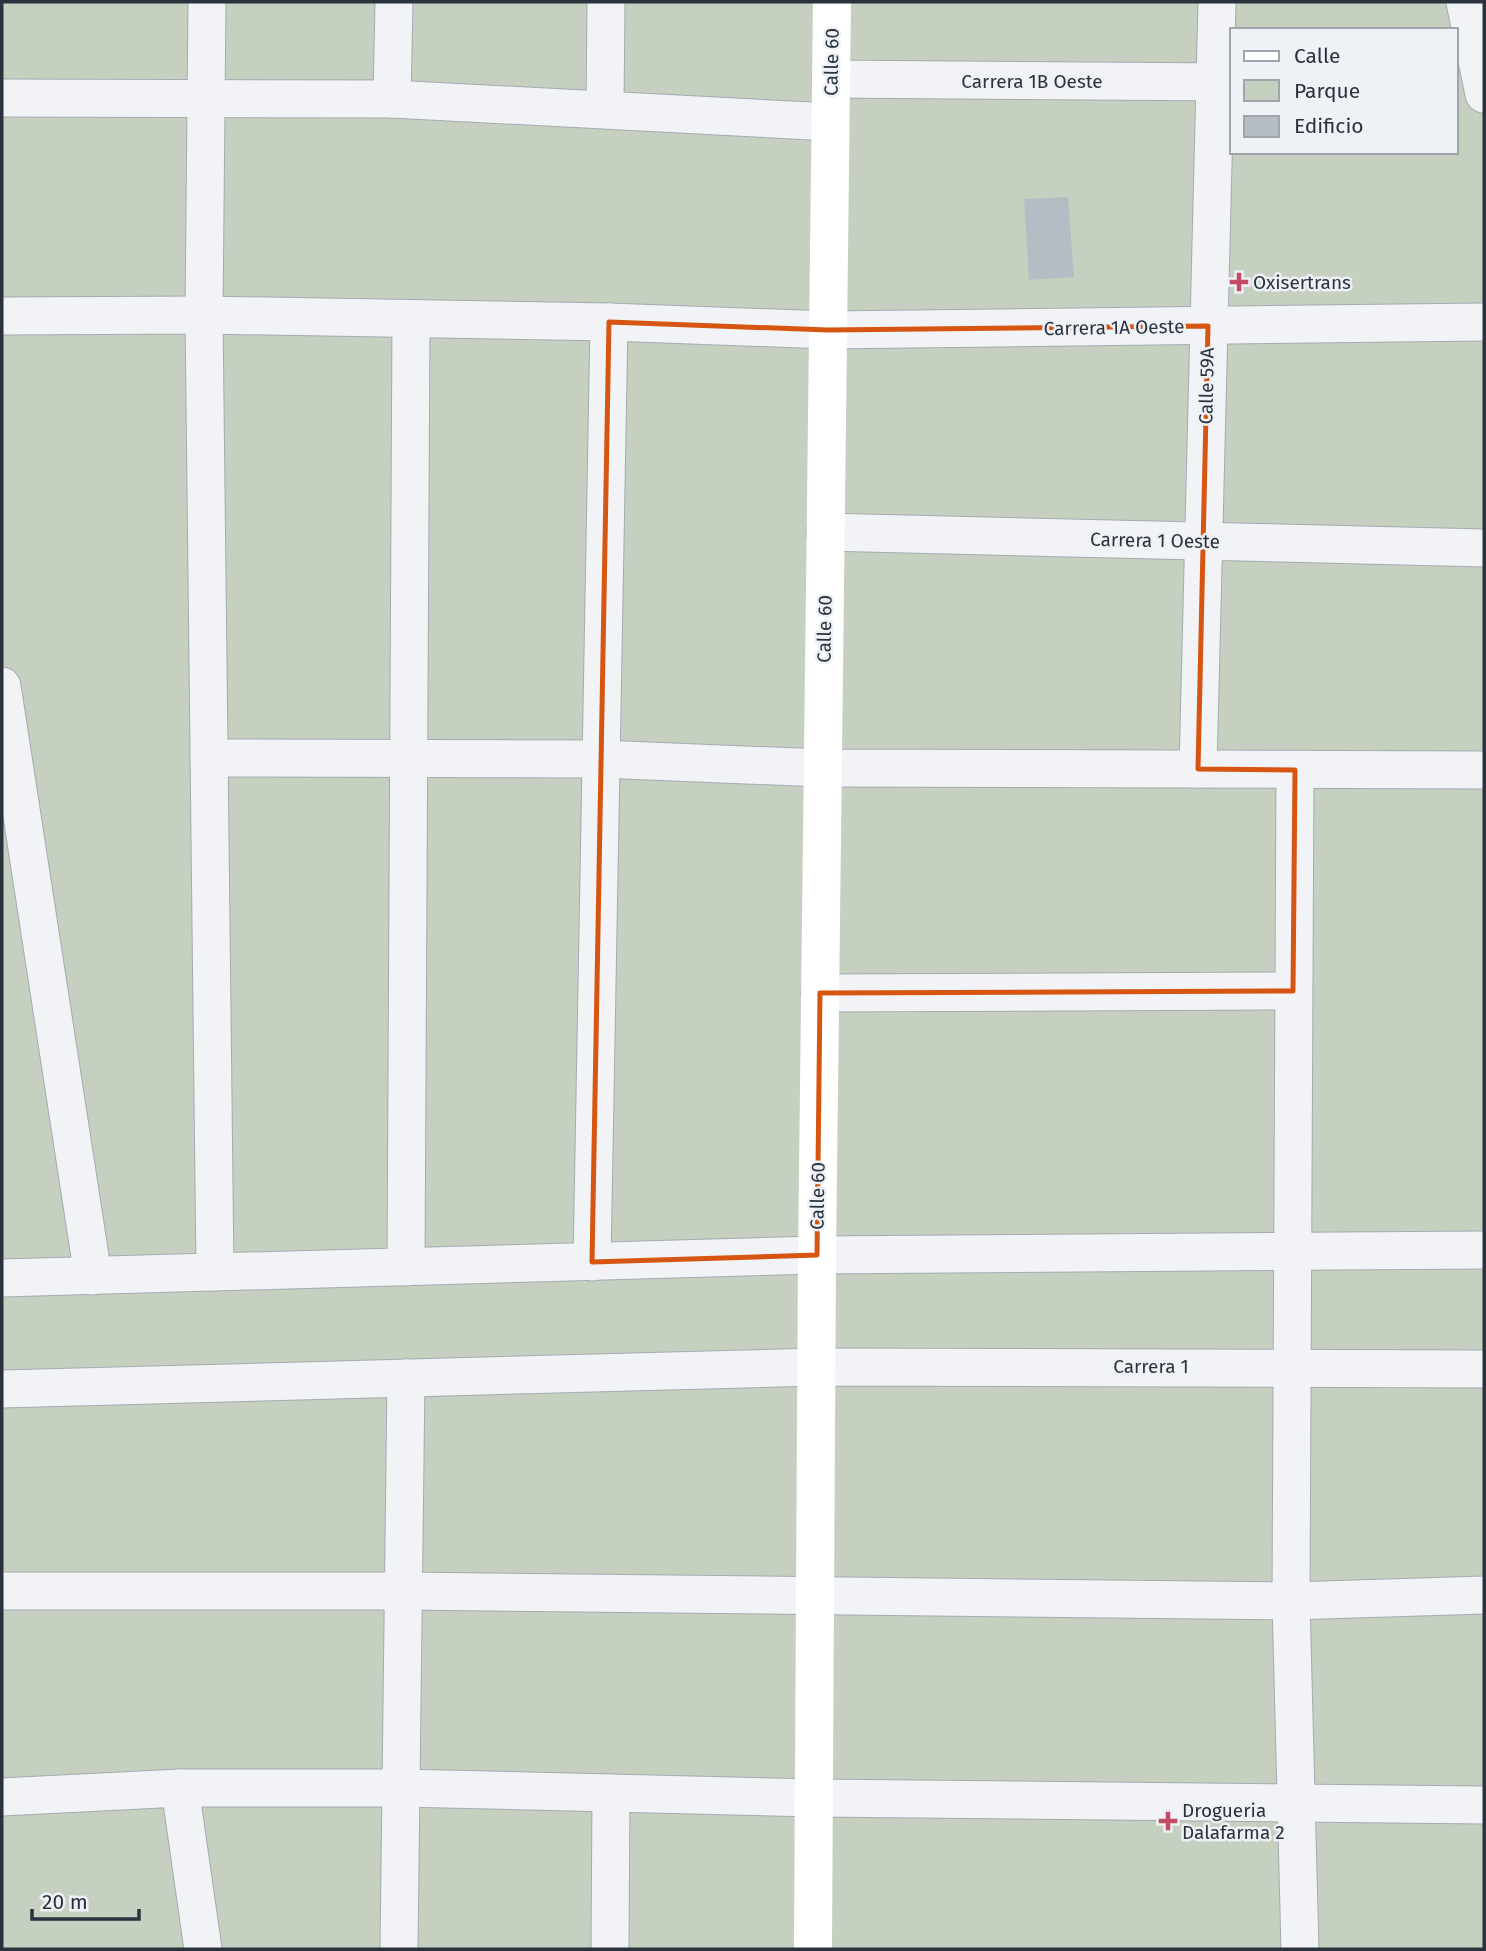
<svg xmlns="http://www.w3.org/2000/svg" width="1486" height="1951" viewBox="0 0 1486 1951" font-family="'Fira Sans',sans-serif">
	<rect width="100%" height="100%" fill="#dfe3e7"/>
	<path fill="#c6d0c0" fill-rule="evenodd" d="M2 2H1484V1949H2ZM1232 30H1456V152H1232Z"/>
	<polygon fill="#b6bcc3" points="1068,197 1074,277 1029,280 1024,199"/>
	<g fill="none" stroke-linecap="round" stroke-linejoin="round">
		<defs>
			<g id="street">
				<polyline points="207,2 204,315 215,1272"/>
				<polyline points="1465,2 1484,94"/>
				<polyline points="831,79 1232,82"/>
				<polyline points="2,98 392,99 830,122"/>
				<polyline points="392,99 394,2"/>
				<polyline points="605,109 606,2"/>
				<polyline points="2,316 204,315 609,322 828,330 1484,322"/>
				<polyline points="825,532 1484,548"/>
				<polyline points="2,686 93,1276"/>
				<polyline points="209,758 600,759 822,768 1484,770"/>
				<polyline points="1198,769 1217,2"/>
				<polyline points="1295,770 1291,1601 1300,1949"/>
				<polyline points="820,993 1293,991"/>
				<polyline points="592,1262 609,322"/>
				<polyline points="406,1267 411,319"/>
				<polyline points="2,1278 817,1255 1484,1250"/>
				<polyline points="2,1389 818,1367 1484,1369"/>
				<polyline points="2,1591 404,1591 1291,1601 1484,1595"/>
				<polyline points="180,1788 203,1949"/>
				<polyline points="2,1797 180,1788 402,1788 815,1798 1484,1805"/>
				<polyline points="399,1949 406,1378"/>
				<polyline points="610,1949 611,1793"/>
			</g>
		</defs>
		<use href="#street" stroke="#a5aab1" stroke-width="39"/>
		<use href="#street" stroke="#f1f3f6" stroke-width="37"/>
		<polyline stroke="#fff" stroke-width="38" points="813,1949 817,1255 832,2"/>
	</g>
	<path fill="none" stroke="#d55511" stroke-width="5" stroke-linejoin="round" d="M609 322 828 330 1208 326 1198 769 1295 770 1293 991 820 993 817 1255 592 1262Z"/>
	<g fill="#c44b67" stroke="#eef1f5" stroke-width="2.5">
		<path d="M1235.5 271.5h7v7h7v7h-7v7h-7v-7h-7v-7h7z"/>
		<path d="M1164.5 1810.5h7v7h7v7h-7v7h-7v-7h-7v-7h7z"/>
	</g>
	<g text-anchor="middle" stroke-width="5" stroke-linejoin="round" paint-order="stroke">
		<g font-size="19" fill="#29323d" stroke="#eef1f5">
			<text transform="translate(831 62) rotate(-89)" y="7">Calle 60</text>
			<text x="1032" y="88">Carrera 1B Oeste</text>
			<text transform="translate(1114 327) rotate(-1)" y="7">Carrera 1A Oeste</text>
			<text transform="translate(1206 386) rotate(-89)" y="7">Calle 59A</text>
			<text transform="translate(1155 540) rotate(1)" y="7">Carrera 1 Oeste</text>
			<text transform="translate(824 629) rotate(-89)" y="7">Calle 60</text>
			<text transform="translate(817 1196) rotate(-89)" y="7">Calle 60</text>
			<text x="1151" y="1373">Carrera 1</text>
		</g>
		<g font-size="19" fill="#29323d" stroke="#eef1f5" text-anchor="start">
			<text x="1253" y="289">Oxisertrans</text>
			<text x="1182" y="1817">Drogueria<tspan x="1182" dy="22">Dalafarma 2</tspan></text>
		</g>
	</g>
	<rect width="1486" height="1951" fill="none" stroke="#29323d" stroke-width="7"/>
	<rect x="1230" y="28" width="228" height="126" fill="#eef1f5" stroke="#9fa5ab" stroke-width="2"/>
	<rect x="1244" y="51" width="35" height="10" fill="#ffffff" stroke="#9fa5ab" stroke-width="2"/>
	<text x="1294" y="63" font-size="21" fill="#29323d">Calle</text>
	<rect x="1244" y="80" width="35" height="21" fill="#c6d0c0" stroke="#9fa5ab" stroke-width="2"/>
	<text x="1294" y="98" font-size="21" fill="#29323d">Parque</text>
	<rect x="1244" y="116" width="35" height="21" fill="#b6bcc3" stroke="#9fa5ab" stroke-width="2"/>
	<text x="1294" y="133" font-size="21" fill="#29323d">Edificio</text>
	<path d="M32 1909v10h107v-10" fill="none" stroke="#29323d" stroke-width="3.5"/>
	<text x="42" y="1909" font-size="21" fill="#29323d" stroke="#eef1f5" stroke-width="5" paint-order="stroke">20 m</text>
</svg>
